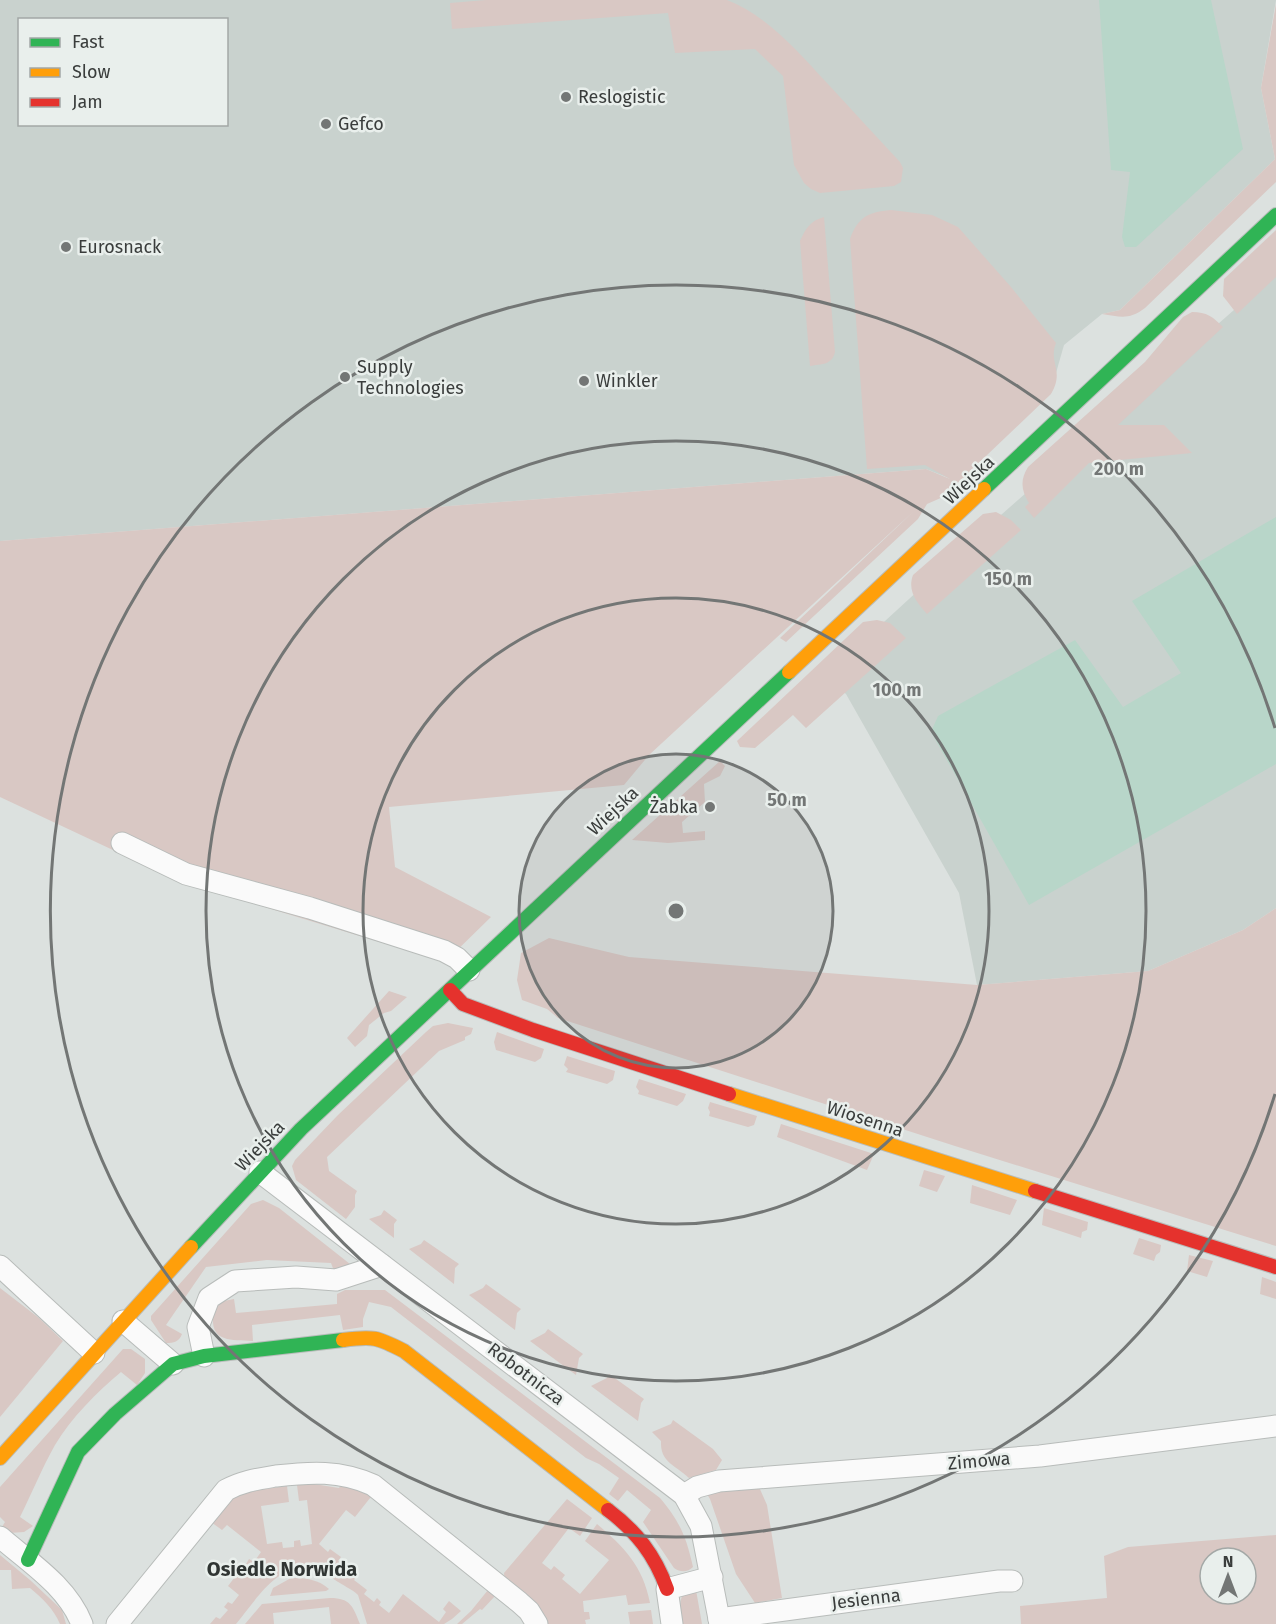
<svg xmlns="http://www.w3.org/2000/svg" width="1276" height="1624" viewBox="0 0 1276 1624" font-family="'Fira Sans',sans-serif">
	<rect width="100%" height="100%" fill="#dce1df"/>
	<g fill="#c9d2ce" fill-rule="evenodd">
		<path d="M0 0H1276L1261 88 1275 159 1120 310 1102 314 1064 345 1054 380 949 478 926 469 0 541ZM20 20H226V124H20Z"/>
		<polygon points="1276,273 1276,908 1243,930 1148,971 977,985 959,893 846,694 825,676 993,522"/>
	</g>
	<g fill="#d9c8c4" fill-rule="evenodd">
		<path d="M486 0H727C768 16 798 52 827 83 851 109 875 135 900 162L903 168 901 182 894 186 820 193 811 189 804 183 794 165 783 76 755 49 675 53 668 13 452 29 450 3Z"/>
		<path d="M1276 4V182L1145 308C1129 320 1121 317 1102 314L1120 310 1275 159 1261 88Z"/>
		<path d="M891 210 932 215 958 227 1011 287 1056 343C1048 363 1065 370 1051 394L943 497 927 504 918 519 786 642 780 638 914 511 649 755 624 785 389 807 395 867 491 917 445 962 179 881 0 797V541L926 469 950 479 925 465 867 469 850 239C858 217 868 212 891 210Z"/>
		<path d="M824 217 835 352C832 365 822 364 810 366L800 241C806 228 810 221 824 217Z"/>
		<polygon points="1276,230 1276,277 1237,314 1223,296 1224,279"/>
		<path d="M1192 312C1207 312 1213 317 1223 327L1118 425H1164L1192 453 1089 463 1034 518 1025 507 1029 503C1021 490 1020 480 1028 467L1145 362 1183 317Z"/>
		<path d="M996 512 1011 520 1021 530 927 614C917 603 907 591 913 575L983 514Z"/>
		<polygon points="877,620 890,623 906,638 806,728 793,715 755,748 740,747 737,741 863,622"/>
		<polygon points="720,761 725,766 720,776 704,784 705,802 682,822 683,833 705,831 705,840 668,843 632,840"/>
		<polygon points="1276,908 1276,1246 955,1146 558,1018 547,1009 522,1000 517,980 521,953 549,938 629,957 977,985 1148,971 1243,930"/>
		<polygon points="389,991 407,997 391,1011 384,1013 369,1025 367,1036 355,1047 347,1038"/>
		<polygon points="448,1023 473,1028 471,1034 465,1037 465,1040 439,1051 327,1157 329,1171 357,1191 355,1195 355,1207 346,1219 296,1180 292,1166 295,1160 338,1115 426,1032 433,1026"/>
		<polygon points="497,1032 544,1049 541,1058 535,1062 496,1050 494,1042"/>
		<polygon points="567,1056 615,1071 613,1080 607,1084 566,1072 568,1069 564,1065"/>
		<polygon points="639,1079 686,1094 683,1101 677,1106 638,1094 639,1091 636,1087"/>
		<polygon points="710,1102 757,1116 754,1125 748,1127 709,1116 710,1112 708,1108"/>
		<polygon points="781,1124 874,1154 867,1170 777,1137"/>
		<polygon points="924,1170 945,1176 937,1192 919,1186"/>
		<polygon points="972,1185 1017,1200 1010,1215 970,1203"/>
		<path d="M263 1200 279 1208 350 1264 346 1270 334 1271 331 1263 267 1260 206 1267 166 1325 182 1334C179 1342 174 1343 166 1343L151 1320V1316L251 1204Z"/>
		<polygon points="1044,1208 1088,1222 1087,1230 1082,1232 1081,1238 1042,1225"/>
		<polygon points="384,1210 397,1220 394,1224 394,1238 369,1219 381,1215"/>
		<polygon points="1139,1238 1161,1245 1160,1252 1156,1255 1154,1261 1133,1254"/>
		<polygon points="424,1240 459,1264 455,1268 454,1284 409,1249 421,1244"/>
		<polygon points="1189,1255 1213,1261 1207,1277 1187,1271"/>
		<polygon points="1262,1277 1276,1282 1276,1299 1260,1294"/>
		<polygon points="486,1284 521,1309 517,1313 515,1330 469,1295 483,1288"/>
		<polygon points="0,1288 39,1318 63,1341 0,1417"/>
		<path d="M345 1290H385L660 1498C680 1522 686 1536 693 1567 688 1572 681 1573 674 1568L643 1522 651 1510 627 1490 618 1501 609 1494 619 1478 599 1464 586 1458 391 1307 369 1302 363 1319V1327L343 1330 340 1315 252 1325 253 1341C227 1340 208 1342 214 1309L224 1301 234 1299 236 1313 337 1304V1294Z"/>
		<polygon points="548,1329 583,1354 579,1358 576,1375 530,1341 545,1333"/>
		<path d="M123 1349H131L145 1359V1373L137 1385 121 1372C97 1392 71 1418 55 1445 42 1468 32 1493 20 1517L33 1526 24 1532 9 1533 2 1527 5 1522 0 1517V1487Z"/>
		<polygon points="609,1374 644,1399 641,1403 638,1421 591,1386 607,1378"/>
		<path d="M673 1420 713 1449 722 1460 716 1470 689 1478C674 1464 660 1462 661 1441L652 1432 671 1424Z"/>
		<path d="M342 1483 374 1493 355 1517 346 1510 319 1544 328 1552 330 1549 341 1557 338 1561 357 1576 354 1580 367 1590 364 1594 374 1602 377 1598 381 1602 379 1605 389 1613 403 1594 439 1622 446 1612 443 1609 449 1601 461 1611 452 1619 444 1624H367L358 1595C352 1589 342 1585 335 1580 286 1548 264 1590 236 1624H210L216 1617 220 1619 228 1610 224 1607 228 1602 232 1604 239 1595 228 1586 238 1573 243 1576 250 1567 246 1564 249 1559 254 1562 261 1552 227 1525 222 1530 211 1522 231 1498 240 1492 287 1486 289 1502 261 1506 267 1544 282 1542 283 1548 294 1547V1541L300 1540 301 1546 312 1544 307 1500 299 1501 297 1485 314 1484 339 1488Z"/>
		<polygon points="759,1487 767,1505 782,1598 755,1603 736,1574 710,1499 707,1494 711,1489"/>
		<path d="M567 1499 592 1518 580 1536 569 1528 542 1563 551 1570 554 1566 565 1575 562 1579 580 1594 609 1560 585 1541 597 1524C624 1547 643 1566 650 1603L628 1605 626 1595 583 1601 584 1612H589L590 1619 585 1620 586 1624H541L505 1583 504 1573Z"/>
		<path d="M1276 1535V1624H1021L1020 1606 1107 1598 1104 1556 1128 1547ZM1210 1558H1246V1594H1210Z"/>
		<path d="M0 1555 30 1580 62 1610 66 1624H60C53 1608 43 1599 30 1588L12 1589 11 1570H0Z"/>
		<path d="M291 1578C305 1578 318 1579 329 1589L326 1591 270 1596 273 1588Z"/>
		<polygon points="488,1590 495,1596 482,1610 480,1609 462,1624 457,1624 471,1611"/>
		<path d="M696 1590 702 1624H683C681 1613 678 1604 683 1594Z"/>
		<path d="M330 1598C351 1598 353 1607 360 1624H331L329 1607 273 1613 274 1624H245L262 1604Z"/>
		<polygon points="651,1610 653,1624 630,1624 628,1612"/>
	</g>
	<g fill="#b8d6c9">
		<polygon points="1099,0 1211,0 1243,149 1136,247 1125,247 1122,237 1130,172 1111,170"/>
		<polygon points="1276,517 1276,764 1029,905 931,732 938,716 1075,640 1123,707 1181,673 1132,601"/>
	</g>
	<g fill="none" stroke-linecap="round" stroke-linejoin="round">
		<defs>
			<g id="street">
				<polyline points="122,843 186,874 310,908 444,951 457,958 469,970"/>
				<polyline points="260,1172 684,1495 701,1526 720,1624"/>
				<polyline points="0,1266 94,1353"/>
				<polyline points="123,1321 173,1364"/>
				<polyline points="204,1356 198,1327 209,1298 235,1281 296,1277 336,1280 382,1265"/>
				<polyline points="684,1495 697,1487 719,1481 1040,1456 1276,1426"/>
				<path d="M0 1537C30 1563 67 1586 82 1624"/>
				<polyline points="719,1619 999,1581 1012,1581"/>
				<path d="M117 1624 226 1490C242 1481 258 1479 276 1476 310 1472 340 1470 373 1485L519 1602 529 1611 537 1624"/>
				<polyline points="672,1624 667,1589 712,1577"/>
			</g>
			<g id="fast">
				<polyline points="984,489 1276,215"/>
				<polyline points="191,1247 301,1129 789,672"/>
				<polyline points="28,1560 78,1452 115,1414 173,1364 204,1356 343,1340"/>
			</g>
			<g id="slow">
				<polyline points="789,672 984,489"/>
				<polyline points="729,1094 1035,1191"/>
				<path d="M343 1340C373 1336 377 1337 404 1351L608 1510"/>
				<polyline points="0,1458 191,1247"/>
			</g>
			<g id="jam">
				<polyline points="450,990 463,1004 533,1030 729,1094"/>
				<polyline points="1035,1191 1276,1267"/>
				<path d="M608 1510C636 1531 655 1555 667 1589"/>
			</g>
		</defs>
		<use href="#street" stroke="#b8bcba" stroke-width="23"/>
		<use href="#fast" stroke="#b8bcba" stroke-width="16"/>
		<use href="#slow" stroke="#b8bcba" stroke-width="16"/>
		<use href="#jam" stroke="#b8bcba" stroke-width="16"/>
		<use href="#street" stroke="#fafafa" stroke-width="21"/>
		<use href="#fast" stroke="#30b455" stroke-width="14"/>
		<use href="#slow" stroke="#ff9f0a" stroke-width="14"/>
		<use href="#jam" stroke="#e5322d" stroke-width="14"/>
	</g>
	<circle cx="676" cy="911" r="157" fill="#737675" fill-opacity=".12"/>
	<g fill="none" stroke="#737675" stroke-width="3">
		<circle cx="676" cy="911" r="157"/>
		<circle cx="676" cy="911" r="313"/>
		<circle cx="676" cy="911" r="470"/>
		<path d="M1275 1094A626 626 0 1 1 1275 728"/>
	</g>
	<g fill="#737675" stroke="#e9efec" stroke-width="2">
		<circle cx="566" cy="97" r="6"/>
		<circle cx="326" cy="124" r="6"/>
		<circle cx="66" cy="247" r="6"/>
		<circle cx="345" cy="377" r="6"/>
		<circle cx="584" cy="381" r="6"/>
		<circle cx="710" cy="807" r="6"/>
	</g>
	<g text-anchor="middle" stroke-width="5" stroke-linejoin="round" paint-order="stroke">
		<g font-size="18" fill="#3a3d3c" stroke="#e9efec" text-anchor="start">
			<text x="578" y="103">Reslogistic</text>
			<text x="338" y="130">Gefco</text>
			<text x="78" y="253">Eurosnack</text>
			<text x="357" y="373">Supply<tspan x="357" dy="21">Technologies</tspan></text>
			<text x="596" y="387">Winkler</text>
			<text x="698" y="813" text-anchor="end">Żabka</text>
		</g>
		<g font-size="18" fill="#3a3d3c" stroke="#e9efec">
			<text transform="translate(969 480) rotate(-43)" y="6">Wiejska</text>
			<text transform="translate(613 811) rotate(-43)" y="6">Wiejska</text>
			<text transform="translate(865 1119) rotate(18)" y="6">Wiosenna</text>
			<text transform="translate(260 1146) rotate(-46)" y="6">Wiejska</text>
			<text transform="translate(526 1374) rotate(37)" y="6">Robotnicza</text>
			<text transform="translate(979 1461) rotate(-5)" y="6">Zimowa</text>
			<text transform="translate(866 1599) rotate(-7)" y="6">Jesienna</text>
		</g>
		<g font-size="20" font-weight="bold" fill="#303533" stroke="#e9efec">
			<text x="282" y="1576">Osiedle Norwida</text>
		</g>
	</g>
	<circle cx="676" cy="911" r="9" fill="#737675" stroke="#e9efec" stroke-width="3"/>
	<g font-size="18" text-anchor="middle" font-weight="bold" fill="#737675" stroke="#e9efec" stroke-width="5" stroke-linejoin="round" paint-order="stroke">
		<text x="1119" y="475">200 m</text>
		<text x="1008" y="585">150 m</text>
		<text x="897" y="696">100 m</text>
		<text x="787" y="806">50 m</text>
	</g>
	<rect x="18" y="18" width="210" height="108" fill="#e9efec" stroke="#a3a8a6" stroke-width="1.5"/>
	<rect x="30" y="38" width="30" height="9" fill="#30b455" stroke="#a3a8a6" stroke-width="1.5"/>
	<text x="72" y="48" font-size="18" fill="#3a3d3c">Fast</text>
	<rect x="30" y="68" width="30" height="9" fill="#ff9f0a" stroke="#a3a8a6" stroke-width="1.5"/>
	<text x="72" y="78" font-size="18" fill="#3a3d3c">Slow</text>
	<rect x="30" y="98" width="30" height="9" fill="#e5322d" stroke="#a3a8a6" stroke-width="1.5"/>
	<text x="72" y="108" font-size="18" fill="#3a3d3c">Jam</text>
	<g transform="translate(1228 1576)"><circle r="28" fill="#e9efec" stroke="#a3a8a6" stroke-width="1.5"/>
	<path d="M0-4.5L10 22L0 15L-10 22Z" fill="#737675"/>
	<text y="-9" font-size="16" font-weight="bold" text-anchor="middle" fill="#3a3d3c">N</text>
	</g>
</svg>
